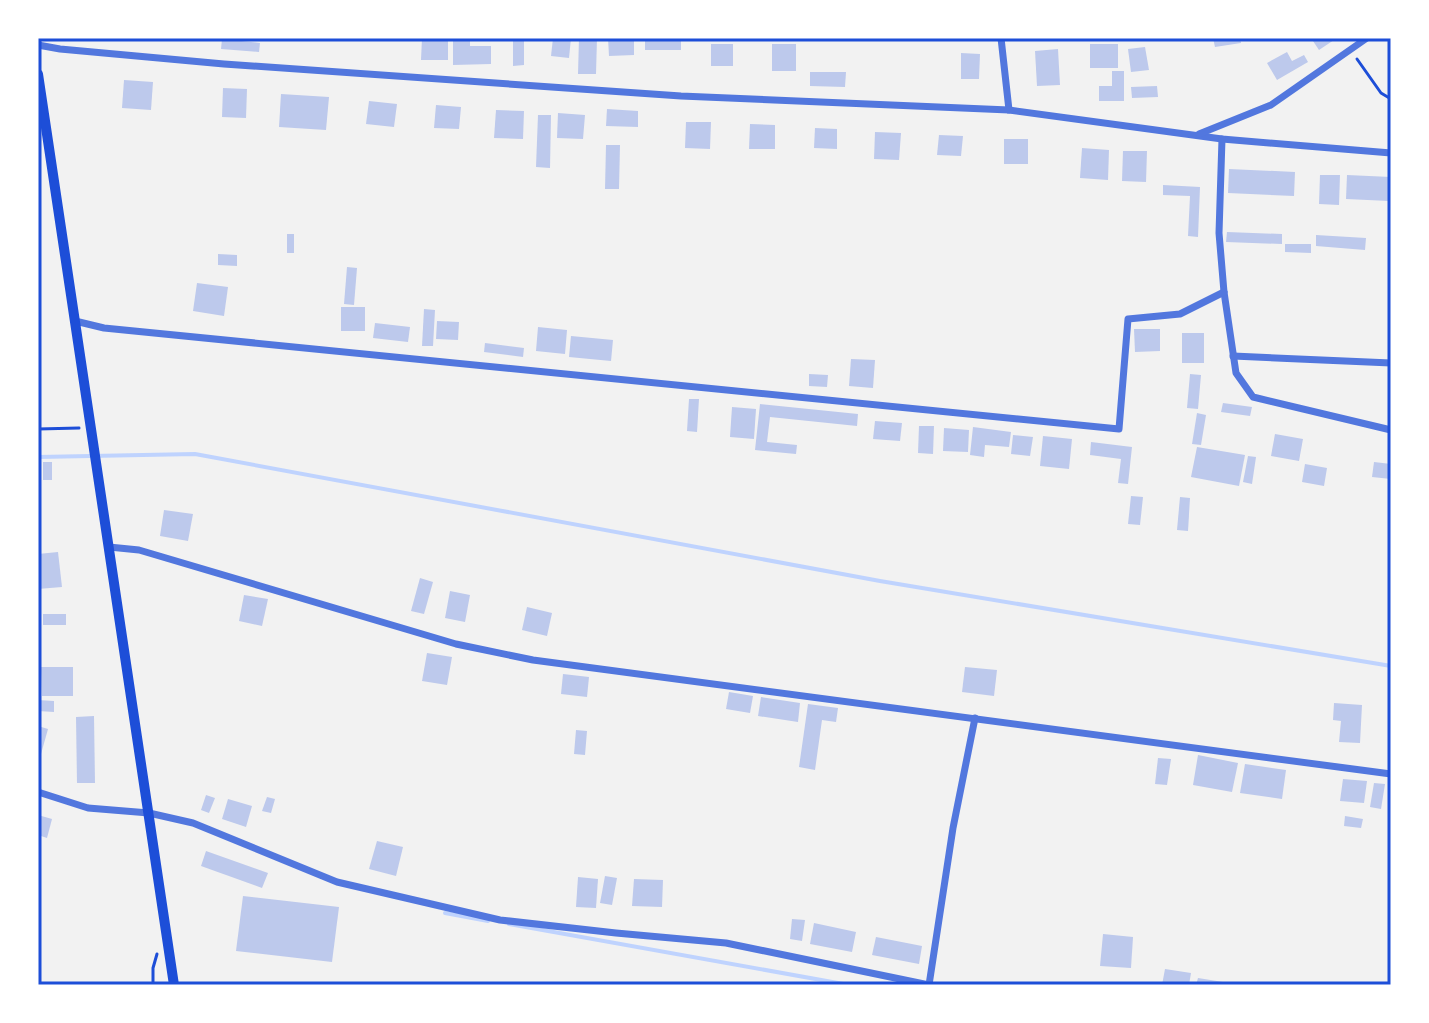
<svg xmlns="http://www.w3.org/2000/svg" width="1429" height="1023" viewBox="0 0 1429 1023" font-family="Arial,sans-serif">
	<rect width="100%" height="100%" fill="#f2f2f2"/>
	<g fill="none" stroke-linecap="round" stroke-linejoin="round">
		<g stroke="#bfd3fe" stroke-width="4">
			<polyline points="38,457 195,454 880,581 1391,666"/>
			<polyline points="445,913 488,921"/>
			<polyline points="509,924 849,985"/>
		</g>
	</g>
	<g fill="#bdc9ec">
		<polygon points="422,38 448,38 448,60 421,60"/>
		<polygon points="453,38 470,38 470,46 491,46 491,64 453,65"/>
		<polygon points="513,38 524,38 524,65 513,66"/>
		<polygon points="553,38 571,38 569,58 551,56"/>
		<polygon points="579,38 597,38 596,74 578,74"/>
		<polygon points="608,38 634,38 634,55 609,56"/>
		<rect x="645" y="38" width="36" height="12"/>
		<polygon points="1213,38 1240,38 1241,43 1215,47"/>
		<polygon points="1311,38 1337,38 1319,50"/>
		<polygon points="222,39 260,43 259,52 221,49"/>
		<rect x="711" y="44" width="22" height="22"/>
		<rect x="772" y="44" width="24" height="27"/>
		<rect x="1090" y="44" width="28" height="24"/>
		<polygon points="1145,47 1149,70 1131,72 1128,49"/>
		<polygon points="1058,49 1060,85 1037,86 1035,51"/>
		<polygon points="1287,52 1292,61 1304,55 1308,62 1277,80 1267,63"/>
		<polygon points="961,53 980,54 979,79 961,79"/>
		<polygon points="1112,71 1124,71 1124,101 1099,101 1099,86 1112,86"/>
		<polygon points="810,72 846,72 845,87 810,86"/>
		<polygon points="124,80 153,82 151,110 122,108"/>
		<polygon points="1157,86 1158,97 1132,98 1131,87"/>
		<polygon points="223,88 247,89 246,118 222,117"/>
		<polygon points="281,94 329,97 326,130 279,127"/>
		<polygon points="369,101 397,104 394,127 366,124"/>
		<polygon points="436,105 461,107 459,129 434,128"/>
		<polygon points="607,109 638,111 638,127 606,126"/>
		<polygon points="496,110 524,111 523,139 494,138"/>
		<polygon points="558,113 585,115 583,139 557,138"/>
		<polygon points="538,115 551,115 550,168 536,167"/>
		<polygon points="686,122 711,122 710,149 685,148"/>
		<polygon points="750,124 775,125 775,149 749,149"/>
		<polygon points="815,128 837,129 837,149 814,148"/>
		<polygon points="875,132 901,133 899,160 874,159"/>
		<polygon points="939,135 963,136 961,156 937,155"/>
		<rect x="1004" y="139" width="24" height="25"/>
		<polygon points="606,145 620,145 619,189 605,189"/>
		<polygon points="1082,148 1109,150 1108,180 1080,178"/>
		<polygon points="1123,151 1147,151 1146,182 1122,181"/>
		<polygon points="1229,169 1295,172 1294,196 1228,193"/>
		<polygon points="1320,175 1340,175 1339,205 1319,204"/>
		<polygon points="1347,175 1391,177 1389,201 1346,199"/>
		<polygon points="1163,185 1200,187 1198,237 1188,236 1190,196 1163,195"/>
		<polygon points="1227,232 1282,234 1282,244 1226,242"/>
		<rect x="287" y="234" width="7" height="19"/>
		<polygon points="1316,235 1366,238 1365,250 1316,246"/>
		<polygon points="1285,244 1311,244 1311,253 1285,252"/>
		<polygon points="218,254 237,255 237,266 218,265"/>
		<polygon points="347,267 357,268 354,305 344,304"/>
		<polygon points="197,283 228,287 224,316 193,311"/>
		<rect x="341" y="307" width="24" height="24"/>
		<polygon points="424,309 435,310 433,346 422,346"/>
		<polygon points="437,321 459,322 458,340 436,339"/>
		<polygon points="375,323 410,327 408,342 373,338"/>
		<polygon points="538,327 567,330 565,354 536,351"/>
		<polygon points="1134,329 1160,329 1160,351 1135,352"/>
		<rect x="1182" y="333" width="22" height="30"/>
		<polygon points="571,336 613,340 611,361 569,357"/>
		<polygon points="485,343 524,348 523,357 484,352"/>
		<polygon points="851,359 875,360 873,388 849,386"/>
		<polygon points="809,374 828,375 827,387 809,386"/>
		<polygon points="1190,374 1201,375 1198,409 1187,408"/>
		<polygon points="689,399 699,399 697,432 687,431"/>
		<polygon points="1223,403 1252,407 1250,416 1221,412"/>
		<polygon points="760,404 858,414 857,426 770,417 767,442 797,445 796,454 755,450"/>
		<polygon points="732,407 756,409 754,439 730,437"/>
		<polygon points="1197,413 1206,415 1201,445 1192,444"/>
		<polygon points="875,421 902,423 900,441 873,439"/>
		<polygon points="919,426 934,426 933,454 918,453"/>
		<polygon points="973,427 1011,432 1009,447 985,445 984,457 970,455"/>
		<polygon points="944,428 969,430 968,452 943,451"/>
		<polygon points="1275,434 1303,439 1299,461 1271,456"/>
		<polygon points="1013,435 1033,437 1030,456 1011,454"/>
		<polygon points="1043,436 1072,439 1069,469 1040,466"/>
		<polygon points="1091,442 1132,447 1128,484 1118,483 1121,459 1090,455"/>
		<polygon points="1197,447 1245,455 1239,486 1191,477"/>
		<polygon points="1248,456 1256,457 1252,484 1243,482"/>
		<rect x="43" y="462" width="9" height="18"/>
		<polygon points="1374,462 1391,464 1391,479 1372,477"/>
		<polygon points="1305,464 1327,468 1324,486 1302,482"/>
		<polygon points="1131,496 1143,497 1140,525 1128,524"/>
		<polygon points="1180,497 1190,498 1188,531 1177,530"/>
		<polygon points="164,510 193,514 188,541 160,536"/>
		<polygon points="58,552 62,587 38,589 38,554"/>
		<polygon points="420,578 433,582 424,614 411,611"/>
		<polygon points="450,591 470,595 465,622 445,618"/>
		<polygon points="244,595 268,599 262,626 239,621"/>
		<polygon points="527,607 552,613 547,636 522,630"/>
		<rect x="43" y="614" width="23" height="11"/>
		<polygon points="427,653 452,657 447,685 422,681"/>
		<polygon points="41,667 73,667 73,696 42,696"/>
		<polygon points="965,667 997,670 994,696 962,692"/>
		<polygon points="563,674 589,677 587,697 561,694"/>
		<polygon points="729,692 753,696 750,713 726,709"/>
		<polygon points="761,697 800,703 798,722 758,716"/>
		<polygon points="38,700 54,701 54,712 38,711"/>
		<polygon points="1334,703 1362,705 1360,743 1339,742 1341,721 1333,720"/>
		<polygon points="808,704 838,708 836,722 822,720 815,770 799,767"/>
		<polygon points="94,716 95,783 77,783 76,717"/>
		<polygon points="38,726 48,729 39,761 38,761"/>
		<polygon points="576,730 587,731 585,755 574,754"/>
		<polygon points="1198,755 1238,763 1232,792 1193,785"/>
		<polygon points="1158,758 1171,759 1167,785 1155,784"/>
		<polygon points="1245,764 1286,770 1282,799 1240,793"/>
		<polygon points="1343,779 1367,781 1364,803 1340,801"/>
		<polygon points="1374,783 1385,784 1381,809 1370,807"/>
		<polygon points="206,795 215,798 209,813 201,810"/>
		<polygon points="267,797 275,799 271,813 262,811"/>
		<polygon points="228,799 252,806 246,827 222,819"/>
		<polygon points="38,815 52,819 47,838 38,835"/>
		<polygon points="1345,816 1363,819 1361,828 1344,826"/>
		<polygon points="377,841 403,847 396,876 369,869"/>
		<polygon points="206,851 268,873 262,888 201,866"/>
		<polygon points="605,876 617,878 612,905 600,903"/>
		<polygon points="578,877 598,879 596,908 576,907"/>
		<polygon points="634,879 663,880 662,907 632,906"/>
		<polygon points="243,896 339,907 332,962 236,951"/>
		<polygon points="792,919 805,920 802,941 790,939"/>
		<polygon points="814,923 856,932 852,952 810,944"/>
		<polygon points="1103,934 1133,937 1131,968 1100,966"/>
		<polygon points="876,937 922,946 919,964 872,955"/>
		<polygon points="1165,969 1191,973 1189,985 1162,985"/>
		<polygon points="1198,978 1223,982 1222,985 1196,985"/>
	</g>
	<g fill="none" stroke-linecap="round" stroke-linejoin="round">
		<g stroke="#1d4ed8" stroke-width="3">
			<polyline points="1357,59 1381,93 1391,99"/>
			<polyline points="38,429 79,428"/>
			<polyline points="153,985 153,968 157,954"/>
		</g>
		<g stroke="#5277de" stroke-width="7">
			<polyline points="1001,38 1009,110"/>
			<polyline points="38,45 60,49 224,64 681,96 1009,110 1222,139 1391,153"/>
			<polyline points="1199,134 1271,105 1367,38"/>
			<polyline points="1222,139 1219,233 1224,292 1236,373 1253,397 1391,430"/>
			<polyline points="75,321 104,328 1119,429 1128,319 1180,314 1224,292"/>
			<polyline points="1233,356 1391,363"/>
			<polyline points="109,547 139,550 456,644 533,660 1391,774"/>
			<polyline points="38,792 88,808 149,813 193,823 337,882 500,920 616,933 726,943 929,985"/>
			<polyline points="929,985 953,828 975,718"/>
		</g>
		<polyline stroke="#1d4ed8" stroke-width="10" points="38,74 174,985"/>
	</g>
	<rect width="1429" height="1023" fill="none" stroke="#ffffff" stroke-width="80"/>
	<rect x="40" y="40" width="1349" height="943" fill="none" stroke="#1d4ed8" stroke-width="3"/>
</svg>
